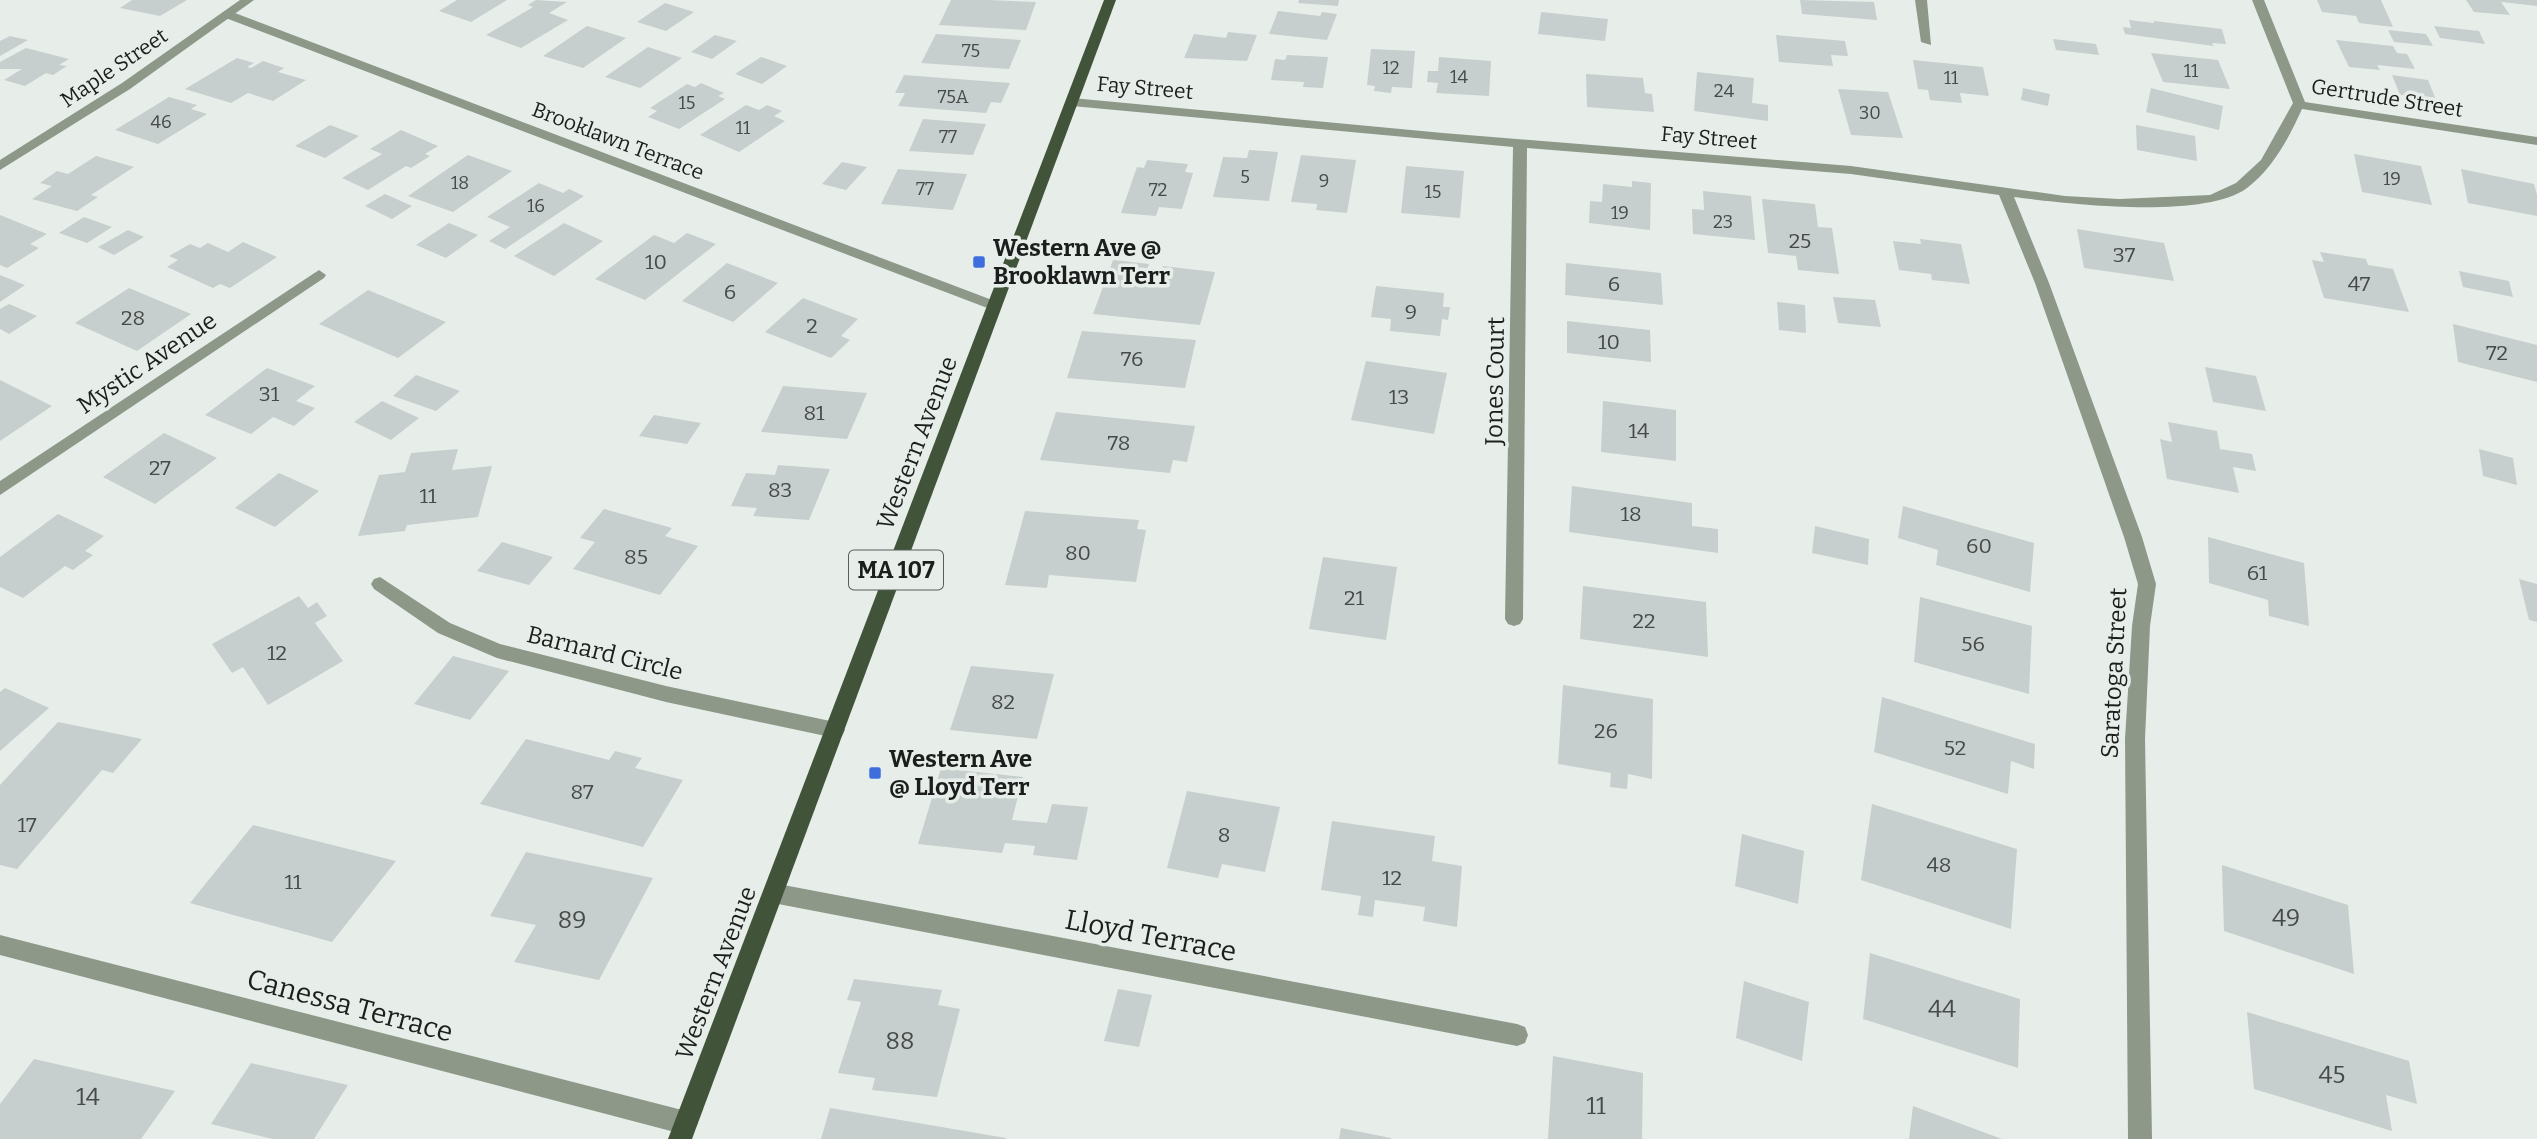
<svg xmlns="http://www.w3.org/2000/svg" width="2537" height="1139" viewBox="0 0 2537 1139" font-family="Bitter,serif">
	<rect width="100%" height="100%" fill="#e7eeea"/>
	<g fill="#c6cfcd">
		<polygon points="132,0 187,0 160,16 120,8"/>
		<polygon points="457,0 507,0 471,22 439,11"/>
		<polygon points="536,0 567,2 549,13 568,20 521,48 486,35 533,7 528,5"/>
		<polygon points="951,0 988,0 1036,2 1026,30 939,25"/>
		<polygon points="1299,0 1339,0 1338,6 1298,3"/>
		<polygon points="1800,0 1874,2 1877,20 1802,14"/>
		<polygon points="2317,0 2381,0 2393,27 2359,23 2356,16 2322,12"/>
		<polygon points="2466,0 2537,0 2537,6 2501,2 2510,15 2474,12"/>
		<polygon points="665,3 694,12 666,31 637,22"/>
		<polygon points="1278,11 1320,16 1322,12 1337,14 1327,40 1269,34"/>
		<polygon points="1541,12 1608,19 1605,41 1538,34"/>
		<polygon points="2129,20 2154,23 2154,21 2222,29 2226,44 2212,43 2214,46 2125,34 2123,27 2131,28"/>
		<polygon points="587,26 626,38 583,68 543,56"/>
		<polygon points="2434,26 2479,31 2485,44 2440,38"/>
		<polygon points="2388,30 2426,34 2433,46 2394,42"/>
		<polygon points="1228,32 1257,35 1247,61 1184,58 1194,34 1226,38"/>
		<polygon points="936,34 1021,40 1009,69 921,63"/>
		<polygon points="715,35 737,41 712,59 691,52"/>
		<polygon points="1776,35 1845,41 1848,56 1831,55 1833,66 1779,62"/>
		<polygon points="10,36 28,40 0,56 0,41"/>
		<polygon points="2053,39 2096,44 2099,55 2056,50"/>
		<polygon points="2336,40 2393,46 2397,53 2407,54 2415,69 2377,65 2380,70 2349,67"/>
		<polygon points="648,47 682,58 640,88 605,77"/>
		<polygon points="26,48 69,59 59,65 67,66 53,75 46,73 25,86 4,80 22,69 0,69 0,62"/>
		<polygon points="1371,49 1415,51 1412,88 1392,87 1391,93 1374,91 1375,86 1367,85"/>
		<polygon points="2151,53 2218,60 2230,89 2163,82"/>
		<polygon points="1287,55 1328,57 1323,88 1303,87 1304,82 1271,80 1275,59 1285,60"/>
		<polygon points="761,57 787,66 762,84 735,74"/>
		<polygon points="1439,57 1491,61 1489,96 1436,93 1438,83 1427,82 1428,71 1438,71"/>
		<polygon points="237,58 254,63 247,67 251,68 263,61 284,68 278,72 306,80 273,101 248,93 231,103 185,89"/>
		<polygon points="1913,60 1983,67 1989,96 1960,93 1962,103 1930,100 1928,90 1918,89"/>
		<polygon points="1697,72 1754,78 1752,103 1768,105 1768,121 1694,111"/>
		<polygon points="1586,74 1643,78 1645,93 1652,94 1654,112 1587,107"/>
		<polygon points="904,75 1010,83 1001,103 991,102 986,113 898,106 905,93 895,93"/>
		<polygon points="2392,75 2428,80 2436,100 2400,95"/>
		<polygon points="701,83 724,93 718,96 725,99 679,129 648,117 657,111 650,108 687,84 695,87"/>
		<polygon points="2023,88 2050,94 2048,106 2021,100"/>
		<polygon points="2151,88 2223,106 2219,130 2146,112"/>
		<polygon points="1838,89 1888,92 1903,138 1851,135"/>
		<polygon points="169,97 197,105 191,109 207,114 158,144 115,130"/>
		<polygon points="746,105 759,110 767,105 782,111 774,116 785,121 739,152 700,135"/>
		<polygon points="923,119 986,124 973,155 909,151"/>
		<polygon points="330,125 359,136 325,158 295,146"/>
		<polygon points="2136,125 2195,136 2197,161 2137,150"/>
		<polygon points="401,130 438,146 425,154 430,156 411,168 406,166 368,190 342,178 382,154 370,149"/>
		<polygon points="1249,150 1278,152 1269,201 1213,197 1223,157 1247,158"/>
		<polygon points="2354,154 2421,166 2432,205 2362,192"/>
		<polygon points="468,155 512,171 453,212 408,196"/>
		<polygon points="1301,155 1356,160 1347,213 1316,210 1317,204 1291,202"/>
		<polygon points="96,156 134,167 91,195 98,197 77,211 32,199 52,186 40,183 57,171 68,174"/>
		<polygon points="1147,160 1188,164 1185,172 1193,173 1182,209 1159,207 1156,216 1121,213 1137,167 1144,168"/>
		<polygon points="842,162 867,167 846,190 822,184"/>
		<polygon points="1406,166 1464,171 1460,218 1401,213"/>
		<polygon points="898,169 967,174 953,210 881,204"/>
		<polygon points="2461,169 2534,184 2537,195 2537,216 2468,203"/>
		<polygon points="1632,181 1651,183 1650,230 1589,223 1590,201 1602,202 1603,184 1632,187"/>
		<polygon points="539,183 563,193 569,189 584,196 505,249 489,241 510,227 487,217"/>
		<polygon points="1703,191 1751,196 1755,240 1693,234 1692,209 1704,210"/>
		<polygon points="385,194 412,206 392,219 365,206"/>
		<polygon points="1762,199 1815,204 1818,227 1832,228 1839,274 1798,270 1796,256 1768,253"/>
		<polygon points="0,215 47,234 30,244 39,248 7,268 0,265"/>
		<polygon points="84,217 112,227 87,243 59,233"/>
		<polygon points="449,223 478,235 446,258 416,245"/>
		<polygon points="564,223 603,241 554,276 514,256"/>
		<polygon points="2077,229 2164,243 2174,281 2084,268"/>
		<polygon points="128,230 144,237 114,255 98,247"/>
		<polygon points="687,233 716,244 645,300 595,279 654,235 674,243"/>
		<polygon points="1920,239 1961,244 1970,284 1932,280 1931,274 1899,270 1893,241 1921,244"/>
		<polygon points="243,242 277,257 230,288 220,284 213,288 167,267 178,260 169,256 190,244 200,248 208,243 228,252"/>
		<polygon points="2320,252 2366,259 2368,265 2393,269 2409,312 2324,298 2312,260 2324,262"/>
		<polygon points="1113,260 1149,264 1146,273 1160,274 1163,266 1215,272 1200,325 1093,314"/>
		<polygon points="727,263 778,283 733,322 682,301"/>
		<polygon points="1566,263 1661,273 1663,305 1565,295"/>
		<polygon points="2459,271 2509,281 2513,297 2463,287"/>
		<polygon points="0,275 25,285 0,302"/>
		<polygon points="1376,286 1444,293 1443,307 1450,307 1448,320 1442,319 1440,336 1390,331 1391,319 1371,317"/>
		<polygon points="129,288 191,314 137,351 75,323"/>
		<polygon points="368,290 446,322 398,358 319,324"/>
		<polygon points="1833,297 1875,300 1881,327 1838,323"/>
		<polygon points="803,298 858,319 841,336 850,340 831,358 765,332"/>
		<polygon points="1777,302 1805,305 1806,333 1779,330"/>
		<polygon points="9,304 37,316 9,334 0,329 0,309"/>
		<polygon points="1567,321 1650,330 1651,362 1567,353"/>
		<polygon points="2453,324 2537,345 2537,382 2458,362"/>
		<polygon points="1082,331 1196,340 1185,388 1067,378"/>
		<polygon points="1366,361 1447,373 1434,434 1351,420"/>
		<polygon points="2205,367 2256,376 2266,411 2213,402"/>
		<polygon points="267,368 315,386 296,401 315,408 294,426 273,417 251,434 205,415"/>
		<polygon points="416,375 460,391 436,411 393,396"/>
		<polygon points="0,380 52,406 0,441"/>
		<polygon points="783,386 867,393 847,439 761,432"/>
		<polygon points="382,401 419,418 391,440 354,422"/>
		<polygon points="1603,401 1676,410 1676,461 1601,452"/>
		<polygon points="1056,412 1195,426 1187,462 1173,460 1170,473 1040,460"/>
		<polygon points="654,415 701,423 687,444 639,436"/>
		<polygon points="2168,422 2217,431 2220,449 2252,454 2256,471 2233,467 2239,493 2167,479 2160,439 2172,442"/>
		<polygon points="164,433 217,458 155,504 103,477"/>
		<polygon points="458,449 452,470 492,466 478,517 407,525 405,531 358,536 379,475 405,472 411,453"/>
		<polygon points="2479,449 2513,458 2517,485 2483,476"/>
		<polygon points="778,465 830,469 809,520 753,516 757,508 731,506 746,473 775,475"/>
		<polygon points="279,473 319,491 275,527 235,508"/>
		<polygon points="1572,486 1692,503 1692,526 1718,529 1718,553 1569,532"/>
		<polygon points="1903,506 2034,543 2030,592 1936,565 1938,550 1898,538"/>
		<polygon points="604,509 672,528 665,536 698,546 660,595 573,569 595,542 580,538"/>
		<polygon points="1025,511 1139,520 1137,529 1146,530 1136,582 1049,575 1047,588 1005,585"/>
		<polygon points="58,514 104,536 85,551 93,555 73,570 65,566 23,598 0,587 0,557"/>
		<polygon points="1815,526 1869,539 1868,565 1812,553"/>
		<polygon points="2208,537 2304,563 2309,626 2269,616 2268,600 2209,583"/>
		<polygon points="502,542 553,557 529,585 477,571"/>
		<polygon points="1323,557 1397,567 1386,640 1309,629"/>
		<polygon points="2519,579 2537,584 2537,622 2529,620"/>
		<polygon points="1583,586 1706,602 1708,657 1580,639"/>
		<polygon points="299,596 308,608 317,602 327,616 315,623 343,661 268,705 243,667 232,673 212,644"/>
		<polygon points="1920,597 2032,626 2029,694 1914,662"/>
		<polygon points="453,656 509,671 470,720 414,704"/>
		<polygon points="971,666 1054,674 1037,739 950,730"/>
		<polygon points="1563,685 1653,699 1652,779 1628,774 1627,789 1610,787 1611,773 1558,764"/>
		<polygon points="5,688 49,708 0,751 0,692"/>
		<polygon points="1882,697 2035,744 2034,769 2011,761 2008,794 1874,752"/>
		<polygon points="58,722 142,739 113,773 102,770 17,869 0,865 0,785"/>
		<polygon points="526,739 609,760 615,751 642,758 635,768 683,780 643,847 480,804"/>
		<polygon points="941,768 1023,777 1012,820 1047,823 1052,804 1088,807 1077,860 1033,855 1035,846 1005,843 1002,853 918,844"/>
		<polygon points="1187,791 1280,807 1265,872 1222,864 1218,878 1167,868"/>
		<polygon points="1872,804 2017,849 2011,929 1861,880"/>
		<polygon points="1332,821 1435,836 1432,861 1462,866 1457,927 1423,921 1425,907 1375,900 1373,917 1358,915 1361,896 1321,890"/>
		<polygon points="253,825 396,861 332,942 190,903"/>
		<polygon points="1742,834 1804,851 1798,904 1735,886"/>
		<polygon points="526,852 653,878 599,980 514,962 536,925 490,916"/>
		<polygon points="2222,865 2348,905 2354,974 2224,931"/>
		<polygon points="1870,953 2020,999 2018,1068 1863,1019"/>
		<polygon points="854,979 942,990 938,1005 960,1009 937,1097 872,1090 875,1078 838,1073 861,1002 847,1000"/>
		<polygon points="1744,981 1809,1002 1802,1061 1736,1038"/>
		<polygon points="1118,989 1152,995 1139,1047 1104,1041"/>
		<polygon points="2247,1012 2409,1061 2417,1104 2386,1095 2392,1131 2254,1089"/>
		<polygon points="1553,1056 1643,1073 1642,1139 1548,1139"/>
		<polygon points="34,1059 175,1091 141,1139 0,1139 0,1104"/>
		<polygon points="251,1063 348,1085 314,1139 273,1139 211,1124"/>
		<polygon points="1913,1106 2002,1139 1909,1139"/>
		<polygon points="830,1108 1006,1138 1006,1139 821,1139"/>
		<polygon points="1341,1128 1391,1138 1391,1139 1339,1139"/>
	</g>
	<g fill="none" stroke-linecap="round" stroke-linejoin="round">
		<g fill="#8d9889" fill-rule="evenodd">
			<polygon points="1915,0 1927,0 1931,45 1921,42"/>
			<path d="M2252 0H2264L2305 102 2537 137V145L2302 109C2289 138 2273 168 2247 188 2204 220 2067 204 2014 197L2049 283 2142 537 2156 584 2150 626 2145 739 2152 1139H2128L2125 739 2132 626 2138 584 2124 537 2035 283 1999 195 1851 174 1527 148 1523 619 1520 624 1514 626 1508 624 1505 619 1513 147 1072 106 1066 102 1072 98 1443 133 1851 166 2065 196 2119 199 2210 195 2236 183 2261 160 2293 103Z"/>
			<polygon points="227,10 1000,303 1002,306 1000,309 990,309 223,17 221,14"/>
			<polygon points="319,270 326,275 324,278 0,495 0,481"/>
			<polygon points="380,577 450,623 500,644 666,686 835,722 842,724 845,730 842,736 835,738 666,702 497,658 438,633 374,589 371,584 374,579"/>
			<polygon points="773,883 1517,1024 1525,1027 1528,1035 1525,1043 1517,1046 773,903 766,900 763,893 766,886"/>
			<polygon points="0,935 686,1111 694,1115 698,1123 694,1131 686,1135 0,955"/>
		</g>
		<polygon fill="#8d9889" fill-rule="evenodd" points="240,0 254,0 130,89 0,170 0,160 122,83"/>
		<polygon fill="#41543a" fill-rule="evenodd" points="1104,0 1116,0 692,1139 668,1139"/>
	</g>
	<g fill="#3e6ede" stroke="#e7eeea" stroke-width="2.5">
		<rect x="972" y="255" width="14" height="14" rx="3.5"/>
		<rect x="868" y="766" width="14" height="14" rx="3.5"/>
	</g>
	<g text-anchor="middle" stroke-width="7" stroke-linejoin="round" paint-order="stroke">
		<g font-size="18" fill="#464a48">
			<text x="971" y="57">75</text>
			<text x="1391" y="74">12</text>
			<text x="2191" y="77">11</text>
			<text x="1459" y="83">14</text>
			<text x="1951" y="84">11</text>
			<text x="1724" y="97">24</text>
			<text x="953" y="103">75A</text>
			<text x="687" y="109">15</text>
			<text x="1870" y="119">30</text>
			<text x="161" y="128">46</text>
			<text x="743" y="134">11</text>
			<text x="948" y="143">77</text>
			<text x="1245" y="183">5</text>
			<text x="2392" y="185">19</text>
			<text x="1324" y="187">9</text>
			<text x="460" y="189">18</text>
			<text x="925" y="195">77</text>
			<text x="1158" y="196">72</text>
			<text x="1433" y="198">15</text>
			<text x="536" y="212">16</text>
			<text x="1620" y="219">19</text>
			<text x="1723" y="228">23</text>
		</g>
		<g font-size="21" fill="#1b1e1c" stroke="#e7eeea">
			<text transform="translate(114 68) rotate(-34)" y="7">Maple Street</text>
			<text transform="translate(1145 88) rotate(5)" y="7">Fay Street</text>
			<text transform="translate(2387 98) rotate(9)" y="7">Gertrude Street</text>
			<text transform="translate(1709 138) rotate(5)" y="7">Fay Street</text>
			<text transform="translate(618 141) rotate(21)" y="7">Brooklawn Terrace</text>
		</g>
		<g font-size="21" fill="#464a48">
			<text x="1800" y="248">25</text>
			<text x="2124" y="262">37</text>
			<text x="656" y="269">10</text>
			<text x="1614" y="291">6</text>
			<text x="2359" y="291">47</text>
			<text x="730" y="299">6</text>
			<text x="1411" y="319">9</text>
			<text x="133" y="325">28</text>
			<text x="812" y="333">2</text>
			<text x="1609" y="349">10</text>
			<text x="2497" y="360">72</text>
			<text x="1132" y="366">76</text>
			<text x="269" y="401">31</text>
			<text x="1399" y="404">13</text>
			<text x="814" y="420">81</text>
			<text x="1639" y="438">14</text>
			<text x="1119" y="450">78</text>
			<text x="160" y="475">27</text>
			<text x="780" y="497">83</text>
			<text x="428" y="503">11</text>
			<text x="1631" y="521">18</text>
			<text x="1979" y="553">60</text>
			<text x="1078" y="560">80</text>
			<text x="636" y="564">85</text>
			<text x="2257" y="580">61</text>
			<text x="1354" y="605">21</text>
			<text x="1644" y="628">22</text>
			<text x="1973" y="651">56</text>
			<text x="277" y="660">12</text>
			<text x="1003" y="709">82</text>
			<text x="1606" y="738">26</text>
			<text x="1955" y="755">52</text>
			<text x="582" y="799">87</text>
			<text x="27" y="832">17</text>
			<text x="1224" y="842">8</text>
			<text x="1939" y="872">48</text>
			<text x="1392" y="885">12</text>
			<text x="293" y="889">11</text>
		</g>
		<rect fill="#e7eeea" stroke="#585c5a" stroke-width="2" x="849" y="550.5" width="94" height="39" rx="5"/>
		<g font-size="23" font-weight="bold" fill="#1b1e1c">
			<text x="896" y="578">MA 107</text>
		</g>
		<g font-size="24" font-weight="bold" fill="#1b1e1c" stroke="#e7eeea" text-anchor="start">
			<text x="993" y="256">Western Ave @<tspan x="993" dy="28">Brooklawn Terr</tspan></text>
			<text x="889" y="767">Western Ave<tspan x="889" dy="28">@ Lloyd Terr</tspan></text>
		</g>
		<g font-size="24" fill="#1b1e1c" stroke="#e7eeea">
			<text transform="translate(147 363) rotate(-34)" y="8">Mystic Avenue</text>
			<text transform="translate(1495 381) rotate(-89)" y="8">Jones Court</text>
			<text transform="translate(917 443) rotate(-69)" y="8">Western Avenue</text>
			<text transform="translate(605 653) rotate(14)" y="8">Barnard Circle</text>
			<text transform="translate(2114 673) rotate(-87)" y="8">Saratoga Street</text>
			<text transform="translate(716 973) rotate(-69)" y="8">Western Avenue</text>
		</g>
		<g font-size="24" fill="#464a48">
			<text x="2286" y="926">49</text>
			<text x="572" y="928">89</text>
			<text x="1942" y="1017">44</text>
			<text x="900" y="1049">88</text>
			<text x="2332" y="1083">45</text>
			<text x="88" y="1105">14</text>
			<text x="1596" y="1114">11</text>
		</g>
		<g font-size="28" fill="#1b1e1c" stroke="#e7eeea">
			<text transform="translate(1151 935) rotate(11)" y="10">Lloyd Terrace</text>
			<text transform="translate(350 1005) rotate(15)" y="10">Canessa Terrace</text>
		</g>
	</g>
</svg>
